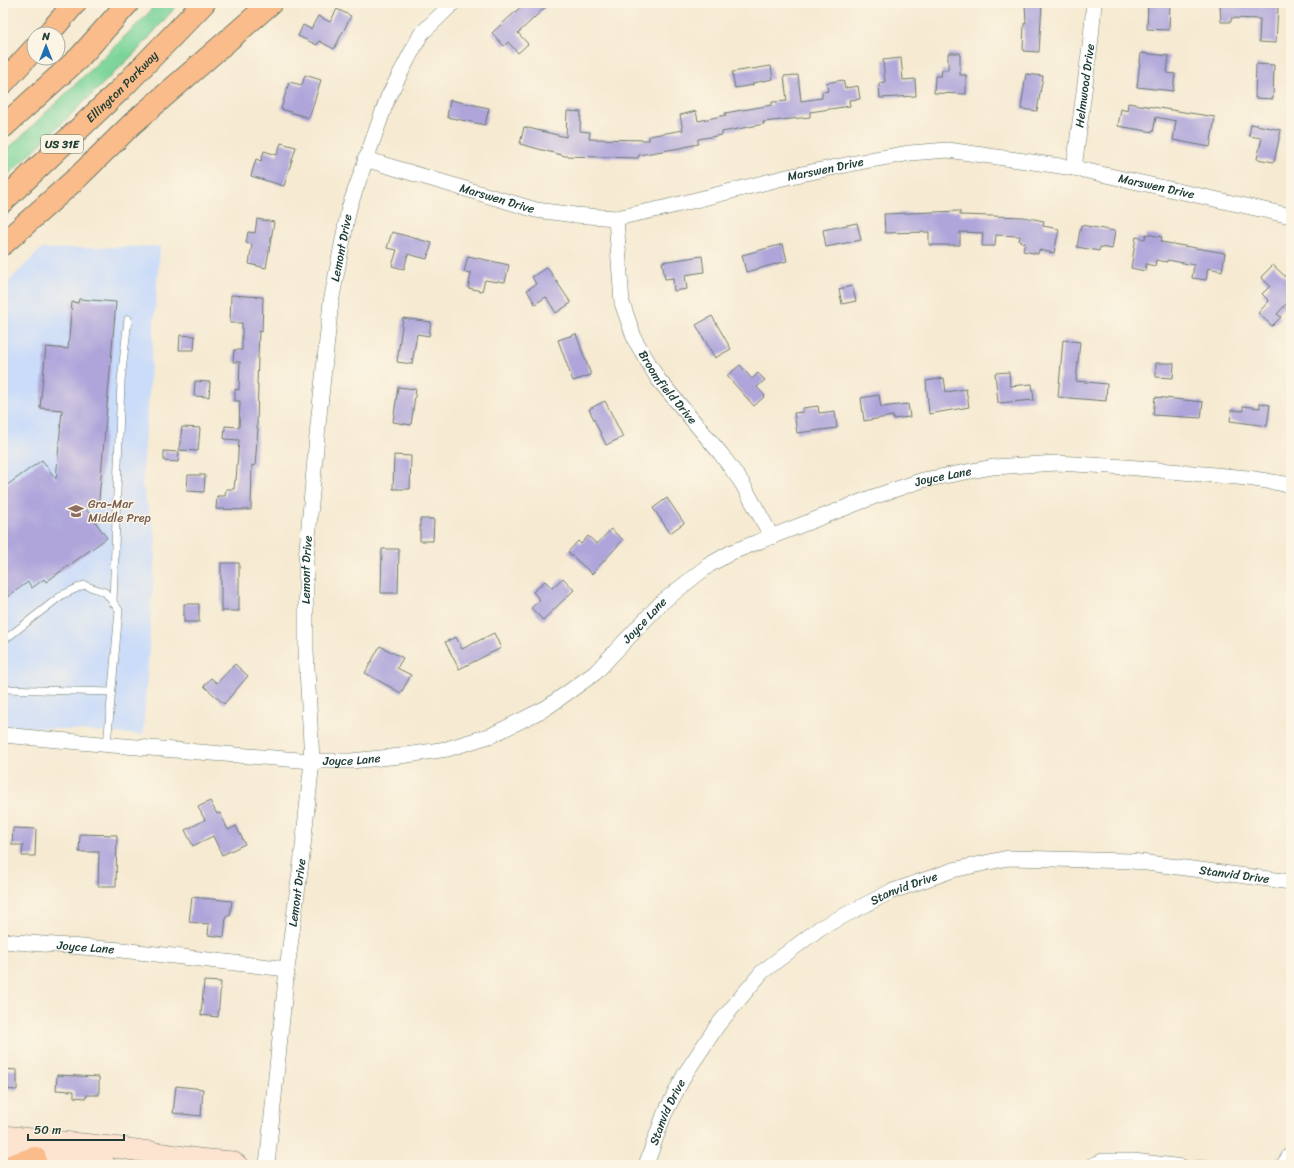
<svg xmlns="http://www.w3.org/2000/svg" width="1294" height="1168" viewBox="0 0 1294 1168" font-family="Sriracha,sans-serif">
	<rect width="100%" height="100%" fill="#fcf5e5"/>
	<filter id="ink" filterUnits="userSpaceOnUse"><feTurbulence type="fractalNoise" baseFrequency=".025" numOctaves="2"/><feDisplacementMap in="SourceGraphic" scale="8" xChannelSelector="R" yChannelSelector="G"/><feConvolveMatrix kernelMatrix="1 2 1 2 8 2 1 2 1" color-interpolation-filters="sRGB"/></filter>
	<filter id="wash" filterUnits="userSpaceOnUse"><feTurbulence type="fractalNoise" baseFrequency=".012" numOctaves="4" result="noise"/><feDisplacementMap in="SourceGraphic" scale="16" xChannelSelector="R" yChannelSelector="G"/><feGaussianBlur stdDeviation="0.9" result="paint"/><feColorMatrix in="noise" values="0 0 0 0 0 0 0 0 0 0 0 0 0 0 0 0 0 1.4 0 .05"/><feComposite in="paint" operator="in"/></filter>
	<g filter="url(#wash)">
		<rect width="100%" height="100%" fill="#f6ead2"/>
		<polygon fill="#cadcf9" points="160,246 142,484 156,538 143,735 3,725 3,287 41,249"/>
		<polygon fill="#7bd49a" stroke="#4d8867" points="156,3 179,3 138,50 3,180 3,153 26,132 147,15"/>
		<g id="blocks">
			<g fill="#afa5db">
				<polygon points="525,3 550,3 518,33 528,44 518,53 508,42 504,46 492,33"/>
				<polygon points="1025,3 1042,3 1039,52 1023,51 1024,23 1026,23"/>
				<polygon points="1148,3 1170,3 1169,30 1147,29"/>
				<polygon points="1250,5 1278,6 1276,43 1259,42 1260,19 1231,18 1231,22 1221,22 1220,6"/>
				<polygon points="337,9 351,16 334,49 319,41 317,45 298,36 303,25 311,29 318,16 330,22"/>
				<polygon points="948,53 960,53 960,75 966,75 966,94 934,93 935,76 941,76 942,70 948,70"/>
				<polygon points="1141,53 1169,56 1167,73 1175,74 1173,91 1137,87"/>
				<polygon points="901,58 903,80 915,79 916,96 880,98 879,83 885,82 883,60"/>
				<polygon points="1256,64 1274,65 1273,99 1255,98"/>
				<polygon points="771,66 773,79 753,83 753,85 735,88 732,72"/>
				<polygon points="1026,74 1043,76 1037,111 1021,109"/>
				<polygon points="305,75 321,80 309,118 281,109 289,82 302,85"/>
				<polygon points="798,75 801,101 822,98 822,92 828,91 826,83 843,80 845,88 858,86 860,99 849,100 850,106 810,112 810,117 763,122 764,124 722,132 722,135 698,139 698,144 680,148 639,155 638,158 565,156 520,144 524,127 566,137 567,111 581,112 580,131 590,132 589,139 649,140 649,136 683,130 680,115 696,111 698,121 726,115 725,113 772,105 772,102 787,101 784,76"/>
				<polygon points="450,100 489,108 485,125 447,117"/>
				<polygon points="1128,103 1215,117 1210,147 1173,140 1176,121 1156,117 1153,132 1118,126 1121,109 1127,111"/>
				<polygon points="1251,124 1281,130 1274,162 1257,159 1262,138 1249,136"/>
				<polygon points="281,143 296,147 284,186 251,176 256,159 261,161 264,151 277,155"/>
				<polygon points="960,211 960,215 1024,217 1044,221 1043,226 1059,229 1054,253 1039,250 1038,254 1023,251 1025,243 1019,241 1020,236 996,235 995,246 982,246 983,233 960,232 960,245 929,245 929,232 885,233 884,214"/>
				<polygon points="257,219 274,222 266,268 249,264 252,244 246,243 248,232 255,233"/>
				<polygon points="857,223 861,240 826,247 823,230"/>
				<polygon points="1081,225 1115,231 1112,249 1100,247 1099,251 1077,247"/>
				<polygon points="392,232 432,243 427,259 408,254 404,269 392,266 397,250 387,248"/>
				<polygon points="1146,234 1162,237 1161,242 1225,253 1222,271 1208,268 1206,280 1192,278 1194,265 1167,260 1167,262 1156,260 1155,266 1146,264 1145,271 1131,268 1136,237 1145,239"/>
				<polygon points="783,244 787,261 746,272 742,255"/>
				<polygon points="468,256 509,265 505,282 497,281 497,282 485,280 482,291 468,288 471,273 464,272"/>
				<polygon points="702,256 704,272 685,275 687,289 674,291 673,278 665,279 662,262"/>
				<polygon points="1273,265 1291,282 1291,299 1277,314 1281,317 1272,326 1258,313 1269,301 1262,294 1270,286 1261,277"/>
				<polygon points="547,267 571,303 556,313 546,297 535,304 527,290 536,284 532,277"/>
				<polygon points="852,286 856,301 842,304 839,289"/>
				<polygon points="231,295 263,297 262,332 259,331 257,384 258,384 257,428 258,428 255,466 252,465 251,510 216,509 217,496 225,496 226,489 234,489 235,480 236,480 239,440 224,439 225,426 239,427 240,401 235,401 235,389 239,390 240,362 233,362 234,350 242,350 242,323 230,323"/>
				<polygon points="79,299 116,302 99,499 86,509 107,538 46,582 44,579 32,588 28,582 3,600 3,488 42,460 56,479 62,410 40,408 46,347 68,349 72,302 78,303"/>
				<polygon points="712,316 731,349 715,358 696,325"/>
				<polygon points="403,318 431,322 429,336 417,334 412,364 397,362"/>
				<polygon points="576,334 591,375 573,381 558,340"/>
				<polygon points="180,335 195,336 194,350 179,350"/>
				<polygon points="1063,340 1080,342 1076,381 1107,384 1106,401 1058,397"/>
				<polygon points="1156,363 1174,363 1173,378 1156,377"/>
				<polygon points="740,365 752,379 758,373 765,380 757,387 765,396 754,406 727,376"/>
				<polygon points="1009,372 1010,386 1032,384 1034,400 998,403 995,373"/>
				<polygon points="944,378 946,392 966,389 969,407 929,414 926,381"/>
				<polygon points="195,381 210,382 209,397 194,396"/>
				<polygon points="398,387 416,389 411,425 393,422"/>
				<polygon points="879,395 881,407 908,404 910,417 893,419 893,416 864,421 861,398"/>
				<polygon points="1155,397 1203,402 1201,418 1153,415"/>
				<polygon points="605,401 623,437 606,445 589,409"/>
				<polygon points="1260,403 1270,405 1267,426 1230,421 1231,410 1243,411 1243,406 1260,408"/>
				<polygon points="818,406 819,413 835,411 837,428 797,433 794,413 803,412 803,408"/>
				<polygon points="182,427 200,428 198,451 179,450"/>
				<polygon points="164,451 179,452 178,462 164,461"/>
				<polygon points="394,455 411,456 410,489 393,489"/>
				<polygon points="188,475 205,475 204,492 187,491"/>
				<polygon points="667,498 684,523 670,533 653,508"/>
				<polygon points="420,519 434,519 433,541 420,541"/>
				<polygon points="611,529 623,540 592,574 568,552 578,541 581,544 588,536 597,544"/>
				<polygon points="382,549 399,549 398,593 381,593"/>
				<rect x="221" y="563" width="18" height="48"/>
				<polygon points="563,578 574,590 543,620 531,608 540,600 533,592 545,581 552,588"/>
				<rect x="184" y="604" width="15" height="18"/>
				<polygon points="494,633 501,648 459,669 445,642 456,637 462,649"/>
				<polygon points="380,646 403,658 397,668 411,675 401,693 365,673"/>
				<polygon points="235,664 248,676 224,704 204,686 211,678 217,683"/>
				<polygon points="210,801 217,814 220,813 228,830 236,826 245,844 222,855 213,836 193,846 185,830 205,820 198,807"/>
				<polygon points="13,828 36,829 35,856 22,856 23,845 12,845"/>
				<polygon points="80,834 117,835 116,886 98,886 99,852 79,852"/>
				<polygon points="192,897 232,901 230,916 226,916 224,937 208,935 209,924 189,922"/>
				<polygon points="204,981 221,982 218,1017 201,1015"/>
				<polygon points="3,1069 17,1070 17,1090 3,1089"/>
				<polygon points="57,1075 99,1077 99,1095 87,1095 86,1098 74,1097 74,1091 56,1090"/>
				<polygon points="176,1086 203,1089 201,1116 173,1113"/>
			</g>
		</g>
	</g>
	<g filter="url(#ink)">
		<use href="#blocks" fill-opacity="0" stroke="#6a7a6b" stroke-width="1"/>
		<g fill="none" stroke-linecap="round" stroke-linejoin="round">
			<defs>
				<g id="service">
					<polyline points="113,603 121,381 128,319"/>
					<polyline points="3,641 62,595 84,585 105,592 119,610 107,745"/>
					<polyline points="3,689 111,692"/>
					<polyline points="1196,1164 1209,1165"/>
					<polyline points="1089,1165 1090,1162 1102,1157 1134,1157 1183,1163"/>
					<polyline points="1279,1165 1287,1152 1291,1150"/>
				</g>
				<g id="minor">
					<path id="s1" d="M365 159 536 210 575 215 616 218 664 208 787 177 870 160 910 153 948 150 1074 168 1291 216"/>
					<path id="s2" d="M1074 168 1091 38 1094 3"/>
					<path id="s3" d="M616 218 622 303 635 340 658 379 721 454 742 483 772 537"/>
					<path id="s4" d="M3 735 112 745 312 761H351L400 756 447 749 492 735 546 708 595 673 661 603 709 565 732 552 873 497 923 480 993 467 1057 463 1126 467 1248 478 1291 485"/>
					<path id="s5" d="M3 941 121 950 287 969"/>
					<path id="s6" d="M267 1165 287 969 302 856 312 761 306 651V560L318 425 331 302 349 208 388 97 421 34 453 3"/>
					<path id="s7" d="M646 1165 664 1115 685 1074 717 1026 762 972 820 928 890 892 953 870 1008 858 1132 861 1291 882"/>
				</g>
				<g id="secondary">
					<polyline points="3,1136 121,1148 198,1159 232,1162 237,1165"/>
					<polyline points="3,1155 105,1165"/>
				</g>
				<g id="motorway">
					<polyline points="48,34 75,3"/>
					<polyline points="3,83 34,49"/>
					<polyline points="3,127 79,58 128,3"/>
					<path id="s8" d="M3 201 122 88 204 3"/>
					<polyline points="3,244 78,177 132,124 271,3"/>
					<polyline points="13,1165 35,1158"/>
				</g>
			</defs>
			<use href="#service" stroke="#6a7a6b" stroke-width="8"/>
			<use href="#minor" stroke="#6a7a6b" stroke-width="16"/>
			<use href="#secondary" stroke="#6a7a6b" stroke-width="22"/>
			<use href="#motorway" stroke="#6a7a6b" stroke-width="24"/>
			<use href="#service" stroke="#fff" stroke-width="7"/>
			<use href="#minor" stroke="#fff" stroke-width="15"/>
			<use href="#secondary" stroke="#fde4d0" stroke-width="21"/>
			<use href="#motorway" stroke="#f9bc8a" stroke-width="22"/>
		</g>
	</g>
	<defs>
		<symbol id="school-bare" viewBox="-9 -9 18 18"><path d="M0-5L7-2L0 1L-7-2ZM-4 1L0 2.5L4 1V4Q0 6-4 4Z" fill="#8d6e63" stroke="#fcf5e5" stroke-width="2.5" paint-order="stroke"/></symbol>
	</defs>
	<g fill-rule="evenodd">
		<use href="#school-bare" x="65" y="500" width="22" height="22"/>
	</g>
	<g text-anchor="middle" stroke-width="3" stroke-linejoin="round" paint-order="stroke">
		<rect fill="#fcf5e5" stroke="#617469" stroke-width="1" x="41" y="135" width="42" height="18" rx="3"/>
		<g font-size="11" font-weight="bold" fill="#1f3d34">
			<text x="62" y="148">US 31E</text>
		</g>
		<g font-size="12" fill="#1f3d34" stroke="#fcf5e5">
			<text dy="4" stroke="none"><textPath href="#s8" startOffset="165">Ellington Parkway</textPath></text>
			<text dy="4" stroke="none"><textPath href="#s2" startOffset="83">Helmwood Drive</textPath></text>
			<text dy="4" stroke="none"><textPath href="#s1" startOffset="474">Marswen Drive</textPath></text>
			<text dy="4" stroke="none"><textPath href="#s1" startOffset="810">Marswen Drive</textPath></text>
			<text dy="4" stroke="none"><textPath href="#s1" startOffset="138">Marswen Drive</textPath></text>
			<text dy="4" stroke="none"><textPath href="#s6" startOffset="922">Lemont Drive</textPath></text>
			<text dy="4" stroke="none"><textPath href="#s3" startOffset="182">Broomfield Drive</textPath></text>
			<text dy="4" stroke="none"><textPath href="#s4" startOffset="1022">Joyce Lane</textPath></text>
			<text dy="4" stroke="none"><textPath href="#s6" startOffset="598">Lemont Drive</textPath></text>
			<text dy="4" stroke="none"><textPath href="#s4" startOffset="686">Joyce Lane</textPath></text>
			<text dy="4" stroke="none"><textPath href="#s4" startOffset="350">Joyce Lane</textPath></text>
			<text dy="4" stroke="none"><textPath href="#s7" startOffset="729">Stanvid Drive</textPath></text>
			<text dy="4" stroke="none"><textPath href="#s7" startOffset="393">Stanvid Drive</textPath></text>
			<text dy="4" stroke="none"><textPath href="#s6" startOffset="274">Lemont Drive</textPath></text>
			<text dy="4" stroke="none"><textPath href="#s5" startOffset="83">Joyce Lane</textPath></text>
			<text dy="4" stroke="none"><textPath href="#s7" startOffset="57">Stanvid Drive</textPath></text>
		</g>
		<g font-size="12" fill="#785e54" stroke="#fcf5e5" text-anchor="start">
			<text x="88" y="508">Gra-Mar<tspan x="88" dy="14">Middle Prep</tspan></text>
		</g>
	</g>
	<rect width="1294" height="1168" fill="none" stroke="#fcf5e5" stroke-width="16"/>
	<g transform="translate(46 46)"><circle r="19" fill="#fcf5e5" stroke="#a4ab9e"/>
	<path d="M0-3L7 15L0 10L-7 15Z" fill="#1f6fb2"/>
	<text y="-6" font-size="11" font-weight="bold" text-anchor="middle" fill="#1f3d34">N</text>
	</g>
	<path d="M28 1134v6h96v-6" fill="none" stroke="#1f3d34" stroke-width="2"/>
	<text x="34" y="1134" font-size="12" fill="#1f3d34" stroke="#fcf5e5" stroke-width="3" paint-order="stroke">50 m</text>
</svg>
